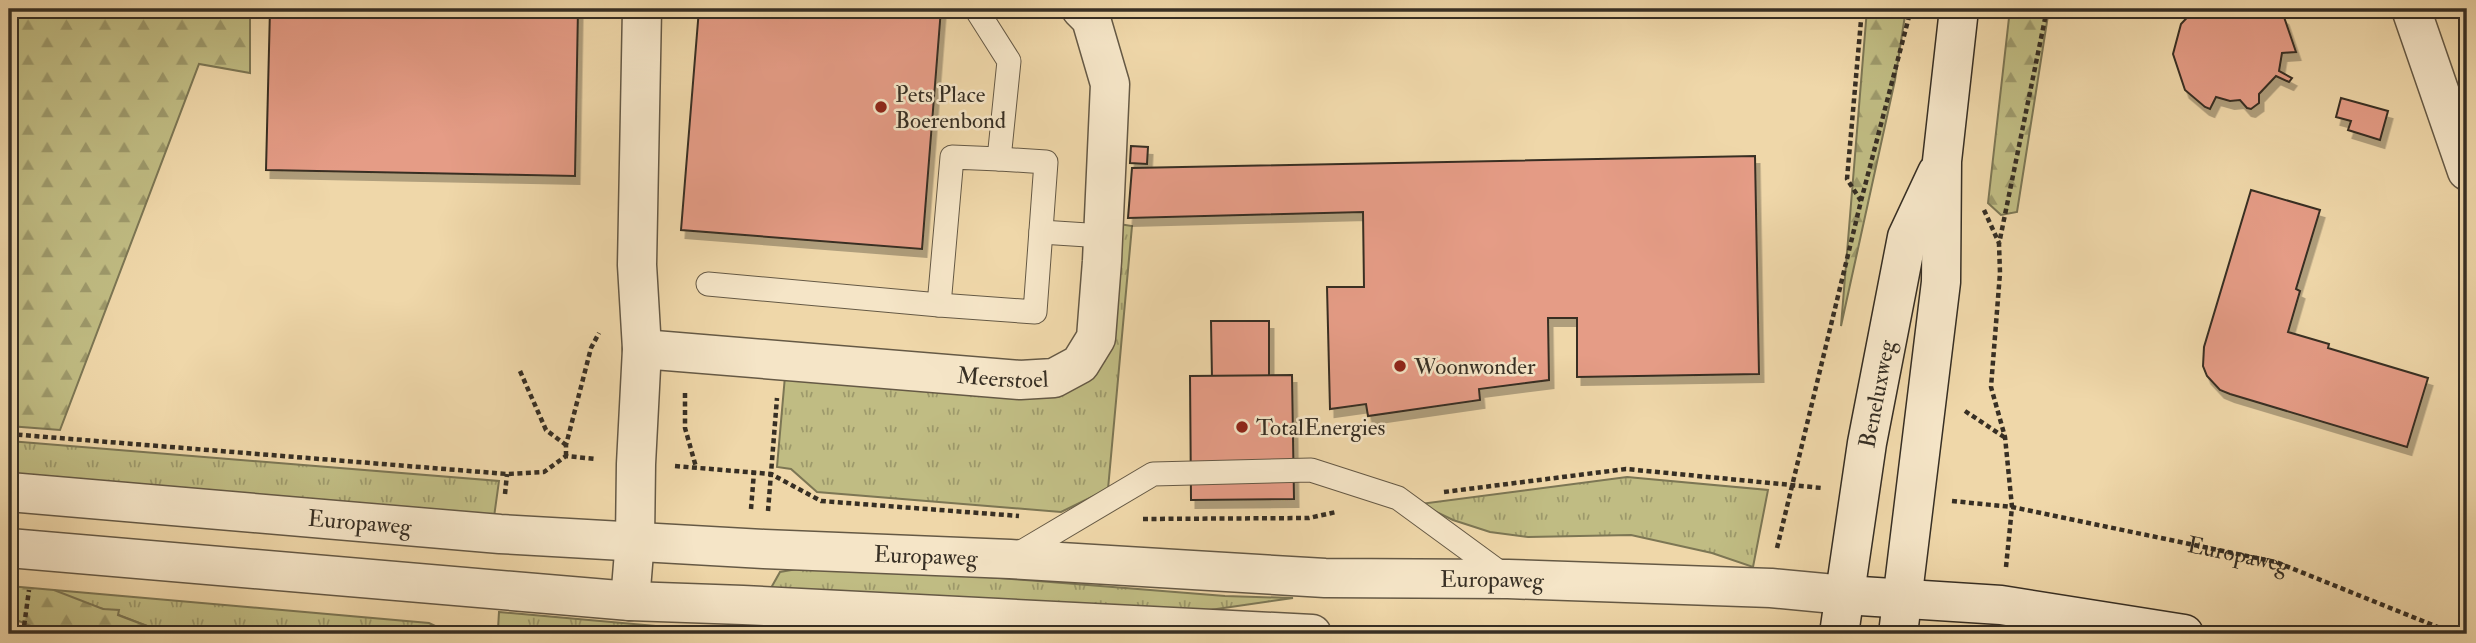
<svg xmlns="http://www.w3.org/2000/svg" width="2476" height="643" viewBox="0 0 2476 643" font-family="'IM FELL Double Pica',serif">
	<defs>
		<pattern id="grass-tufts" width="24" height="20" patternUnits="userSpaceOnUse" patternTransform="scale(1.75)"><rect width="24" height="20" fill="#c0bc83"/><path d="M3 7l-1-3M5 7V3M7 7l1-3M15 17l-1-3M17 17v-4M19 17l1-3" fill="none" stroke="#9d996b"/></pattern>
		<pattern id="forest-firs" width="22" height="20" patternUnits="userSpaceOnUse" patternTransform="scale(1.75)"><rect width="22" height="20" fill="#c0bc83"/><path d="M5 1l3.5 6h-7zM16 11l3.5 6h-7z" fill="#9d996b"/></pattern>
		<filter id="shadow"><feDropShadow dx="4.5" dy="8" stdDeviation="0" flood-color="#0004"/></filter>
	</defs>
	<rect width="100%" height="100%" fill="#efd7a9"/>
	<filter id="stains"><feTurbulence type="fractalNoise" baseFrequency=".00286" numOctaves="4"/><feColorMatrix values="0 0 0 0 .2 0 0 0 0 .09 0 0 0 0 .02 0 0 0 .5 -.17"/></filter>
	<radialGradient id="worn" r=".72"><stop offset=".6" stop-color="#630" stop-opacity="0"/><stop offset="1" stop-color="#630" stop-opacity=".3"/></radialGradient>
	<g fill="url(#grass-tufts)" stroke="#7c7654" stroke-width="2">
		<polygon points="1119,224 1132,226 1108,489 1061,512 817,492 791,469 777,467 785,376 1074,386"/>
		<polygon points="9,441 499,481 494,517 9,482"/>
		<polygon points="1627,477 1768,490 1753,567 1712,553 1631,535 1528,537 1490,532 1453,520 1420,504"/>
		<polygon points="825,564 1225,596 1293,598 1203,611 767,595 780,572"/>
		<polygon points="9,589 59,592 54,590 429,623 452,634 168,634 103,609"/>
		<polygon points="499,612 734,633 518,634 498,629"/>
	</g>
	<g fill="url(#forest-firs)" stroke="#7c7654" stroke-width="2">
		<polygon points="9,9 250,9 250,73 199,64 60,430 9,426"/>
		<polygon points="1867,9 1906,9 1895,80 1841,326"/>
		<polygon points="2010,9 2049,9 2017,212 2001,215 1988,203"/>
		<polygon points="9,586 54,590 103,609 119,610 118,615 168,634 50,634 19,621 16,625 9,624"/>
	</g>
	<g fill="#e59c86" stroke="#372f24" stroke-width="2" filter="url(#shadow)">
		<polygon points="270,9 578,9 575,176 266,170"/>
		<polygon points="699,9 941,9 922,249 681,230"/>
		<polygon points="2195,9 2273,9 2284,17 2296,52 2282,53 2279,71 2292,78 2289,82 2276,76 2259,94 2259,103 2251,109 2247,108 2240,100 2230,101 2216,97 2210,109 2205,107 2185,90 2173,54 2181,24"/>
		<polygon points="2341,98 2388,111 2380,140 2348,130 2351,121 2336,117"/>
		<polygon points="1131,146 1148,147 1147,164 1130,163"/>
		<polygon points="1755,156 1759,374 1577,377 1577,318 1548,318 1549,380 1479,389 1480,400 1368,416 1366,404 1330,409 1327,287 1364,287 1363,212 1128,218 1132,168"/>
		<polygon points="2251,190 2320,210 2296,289 2300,291 2288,332 2329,344 2328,348 2428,378 2407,447 2230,394 2220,390 2207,376 2203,366 2204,347"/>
		<polygon points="1211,321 1269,321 1269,380 1212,379"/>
		<polygon points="1292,375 1294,499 1191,500 1190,376"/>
	</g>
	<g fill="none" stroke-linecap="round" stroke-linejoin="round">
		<defs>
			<g id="service">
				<polyline points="1041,232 1103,236"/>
				<polyline points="708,284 939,305 952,157 999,159 1009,61 976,9"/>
				<polyline points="939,305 1035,312 1046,162 999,159"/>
				<polyline points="1013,557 1153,474 1311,470 1398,498 1506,577"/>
			</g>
			<g id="minor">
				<polyline points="2411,9 2467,171"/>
				<path id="s2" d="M642 349 1020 380 1054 378 1080 364 1096 338 1102 261 1110 84 1091 19 1081 9"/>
				<polyline points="630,601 635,540 636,464 642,349 637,265 642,9"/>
			</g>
			<g id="tertiary">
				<path id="s3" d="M9 492 500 534 764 549 1010 559 1325 578 1508 579 1771 588 1845 595"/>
				<polyline points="9,548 630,601 743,605 1312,634"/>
			</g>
			<g id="secondary">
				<polyline points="1845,595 2001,605 2184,634"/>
				<path id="s4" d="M1839 634 1867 443 1907 237 1937 173"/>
				<polyline points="1898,634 1941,282 1942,161 1959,9"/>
			</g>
		</defs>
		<use href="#service" stroke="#655945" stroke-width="25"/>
		<use href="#minor" stroke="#655945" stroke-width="41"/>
		<use href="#tertiary" stroke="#655945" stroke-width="41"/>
		<use href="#secondary" stroke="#372f24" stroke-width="41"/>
		<g stroke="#372f24" stroke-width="4.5" stroke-dasharray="5 3.5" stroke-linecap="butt">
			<polyline points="1861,201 1847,179 1862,9"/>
			<polyline points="1984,210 1999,243"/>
			<polyline points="520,371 546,430 566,445"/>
			<polyline points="685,393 685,428 696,467"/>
			<polyline points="1965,411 2004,437"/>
			<polyline points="9,434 507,474 544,472 566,456 596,459"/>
			<polyline points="566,456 566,445 591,348 599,333"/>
			<polyline points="675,466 771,474 821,501 1019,516"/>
			<polyline points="1444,492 1626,469 1822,488"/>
			<polyline points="505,494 507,474"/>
			<path id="s1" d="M1952 501 2012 507 2276 562 2455 634"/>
			<polyline points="751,509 754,472"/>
			<polyline points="768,511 777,398"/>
			<polyline points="1143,519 1309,518 1336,512"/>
			<polyline points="1777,548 1861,201 1911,9"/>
			<polyline points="2006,567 2012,507 2005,437 1991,387 2000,273 1999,244 2047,9"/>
			<polyline points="458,629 487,634"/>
			<polyline points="23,634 29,590"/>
		</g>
		<use href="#service" stroke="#f5e5c7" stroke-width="23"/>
		<use href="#minor" stroke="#f5e5c7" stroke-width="38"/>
		<use href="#tertiary" stroke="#f5e5c7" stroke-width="38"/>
		<use href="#secondary" stroke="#f5e5c7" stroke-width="38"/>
	</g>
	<g fill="#8f2418" stroke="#f5e5c7" stroke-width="2.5">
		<circle cx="881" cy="107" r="7"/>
		<circle cx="1400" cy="366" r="7"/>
		<circle cx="1242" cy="427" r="7"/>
	</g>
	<g text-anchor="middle" stroke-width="5" stroke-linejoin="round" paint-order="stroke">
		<g font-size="23" fill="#372f24" stroke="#f5e5c7" text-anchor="start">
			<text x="895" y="102">Pets Place<tspan x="895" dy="26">Boerenbond</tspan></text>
			<text x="1414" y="374">Woonwonder</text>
			<text x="1256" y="435">TotalEnergies</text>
		</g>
		<g font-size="23" fill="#372f24" stroke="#f5e5c7">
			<text dy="8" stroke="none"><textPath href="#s2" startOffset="362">Meerstoel</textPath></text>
			<text dy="8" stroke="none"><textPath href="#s4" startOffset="243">Beneluxweg</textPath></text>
			<text dy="8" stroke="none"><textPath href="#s3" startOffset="352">Europaweg</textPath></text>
			<text dy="8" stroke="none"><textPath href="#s3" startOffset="919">Europaweg</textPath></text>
			<text dy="8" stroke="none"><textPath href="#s1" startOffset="292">Europaweg</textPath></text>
			<text dy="8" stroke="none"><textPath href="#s3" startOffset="1486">Europaweg</textPath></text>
		</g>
	</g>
	<rect width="2476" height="643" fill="none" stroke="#efd7a9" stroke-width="35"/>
	<rect x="10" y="10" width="2455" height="622" fill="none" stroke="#372f24" stroke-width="3.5"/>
	<rect x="18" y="18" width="2441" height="608" fill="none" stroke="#372f24" stroke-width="2"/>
	<rect width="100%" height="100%" filter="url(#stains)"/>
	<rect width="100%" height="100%" fill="url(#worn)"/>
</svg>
